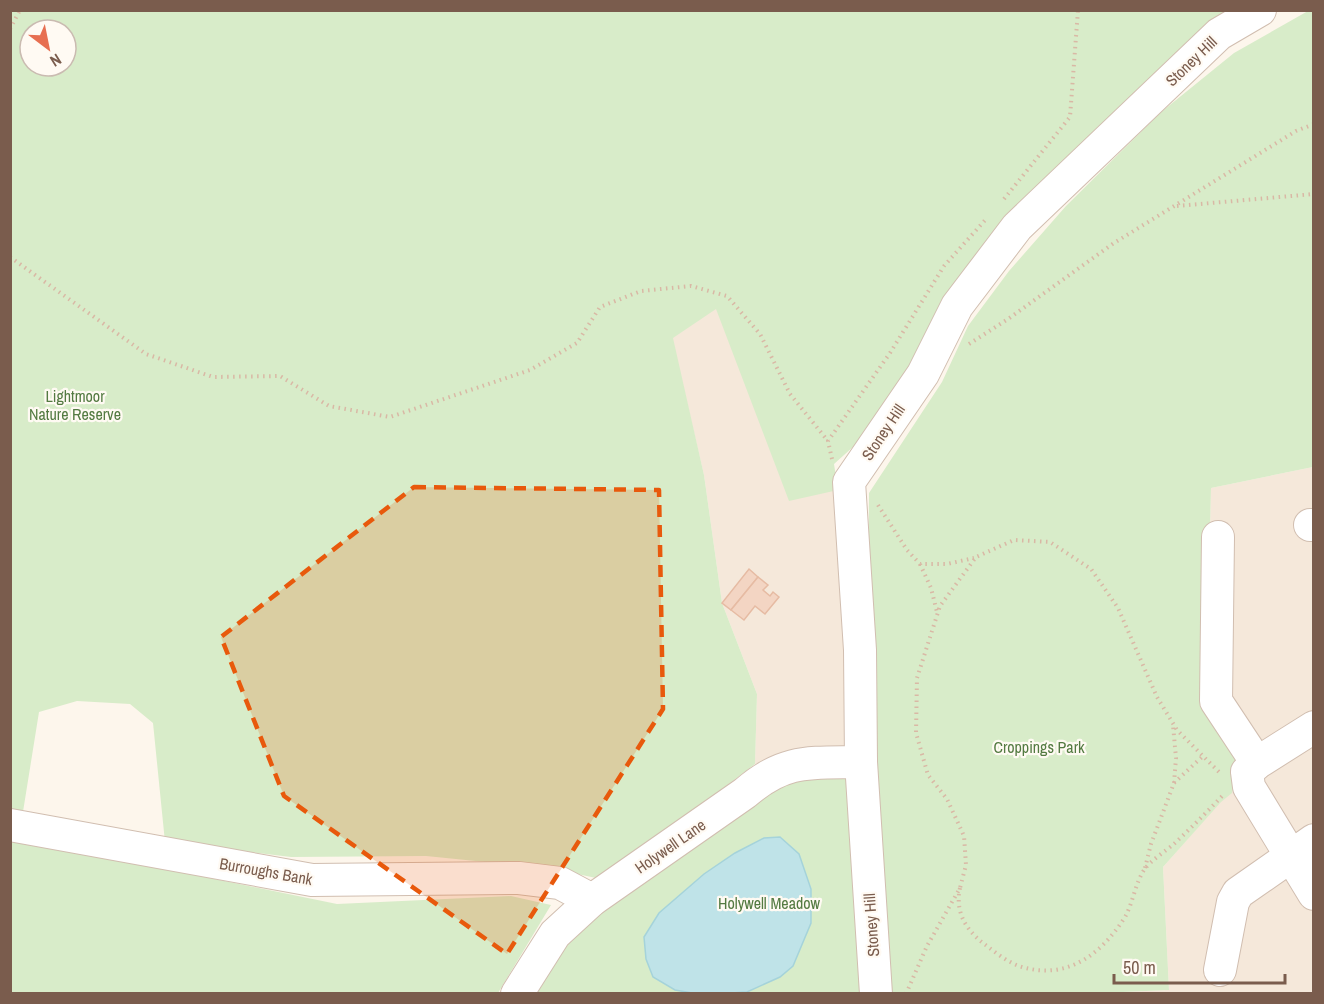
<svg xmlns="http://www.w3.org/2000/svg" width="1324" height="1004" viewBox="0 0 1324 1004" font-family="'Archivo Narrow',sans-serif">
	<rect width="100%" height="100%" fill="#fdf6ec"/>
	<g fill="#f5e8da">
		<polygon points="716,308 838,490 848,748 755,764 757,694 722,603 704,475 672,338"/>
		<polygon points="1313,467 1313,993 1077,994 1169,990 1163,867 1221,801 1232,792 1206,703 1211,488"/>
	</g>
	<g fill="#d8ecc9" fill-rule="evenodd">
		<path d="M10 11H1235L1149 79 883 420 834 464 838 490 789 501 716 309 673 338 704 475 722 603 757 694 755 764 675 825 596 878 554 869 426 856 291 857 165 842 153 723 130 704 77 701 39 712 22 818 11 815ZM30 30H66V66H30Z"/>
		<polygon points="1308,11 1313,11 1313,467 1211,488 1206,703 1240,755 1232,793 1221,802 1163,867 1169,990 1077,994 881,993 867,766 869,493 942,382 968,326 1009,271 1066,206 1160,113 1234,53"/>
		<polygon points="849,776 869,993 529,994 562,936 787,780"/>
		<polygon points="10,837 337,904 511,896 551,905 498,993 11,993"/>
	</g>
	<polygon fill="#bfe3e8" stroke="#a5d3da" stroke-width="1.5" points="780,837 799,854 811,889 811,923 793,966 780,977 747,992 731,993 692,993 675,990 653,977 646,959 644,937 659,913 704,874 735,853 764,838"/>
	<g fill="#f3d5c3" stroke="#e6bba3" stroke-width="1.5">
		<polygon points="749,569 758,577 731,610 722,603"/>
		<polygon points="758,577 768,585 763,590 770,596 773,592 779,597 765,614 755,606 744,620 731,610"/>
	</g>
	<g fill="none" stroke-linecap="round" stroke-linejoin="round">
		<defs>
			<g id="minor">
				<polyline points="1310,525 1314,525"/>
				<polyline points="1218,537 1216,701 1257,763"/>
				<polyline points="1314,727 1257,763 1247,772 1249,787 1314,894"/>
				<polyline points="10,825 312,880 519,878 560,883 592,900"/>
				<polyline points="1220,970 1233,902 1238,893 1314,840"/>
				<path d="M517 994 555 934 592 900 745 793C785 758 811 763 861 762"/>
				<polyline points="876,994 861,762 860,650 849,482 923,374 957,306 1017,227 1219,34 1260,10"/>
			</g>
		</defs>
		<use href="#minor" stroke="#d1beb0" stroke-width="34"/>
		<g stroke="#d9b8a5" stroke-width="4" stroke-dasharray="1.5 4.5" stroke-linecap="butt">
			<polyline points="10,29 20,10"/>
			<polyline points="1004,199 1070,117 1078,10"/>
			<polyline points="1177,206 1314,194"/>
			<polyline points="10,257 146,354 213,377 280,376 329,406 390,417 530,370 577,343 600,307 641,291 691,286 727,296 760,334 790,394 828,441"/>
			<polyline points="969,344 1008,319 1114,243 1296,131 1314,124"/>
			<polyline points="832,459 828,441 890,353 944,266 987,218"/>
			<polyline points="878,505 907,550 920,564 947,564 974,558"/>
			<polyline points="920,564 931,588 937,612"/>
			<polyline points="1174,783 1203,756"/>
			<polyline points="1145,868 1151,844 1174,783 1176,758 1173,725"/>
			<path d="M960 888C955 911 965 929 983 943 995 952 1008 963 1022 967 1067 980 1101 955 1125 917 1133 903 1135 884 1144 870 1151 860 1166 851 1175 843 1192 827 1208 811 1224 794"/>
			<polyline points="906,994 927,946 960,888 966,865 964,836 947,799 928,775 916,733 917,678 940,606 976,557 1014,540 1050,542 1091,569 1118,608 1157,697 1177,730 1220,773"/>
		</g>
		<use href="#minor" stroke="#fff" stroke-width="32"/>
	</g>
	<path fill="#e8590c" fill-opacity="0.2" stroke="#e8590c" stroke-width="4.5" stroke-dasharray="12 8" stroke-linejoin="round" d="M414 487 659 490 663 709 507 954 284 796 221 637Z"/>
	<g text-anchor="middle" stroke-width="4.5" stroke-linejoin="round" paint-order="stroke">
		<g font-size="16" fill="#7a5c4d" stroke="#fffaf3">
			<text transform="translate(1191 61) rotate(-44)" y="6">Stoney Hill</text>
			<text transform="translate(883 432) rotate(-56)" y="6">Stoney Hill</text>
			<text transform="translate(670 846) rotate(-35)" y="6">Holywell Lane</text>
			<text transform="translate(266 871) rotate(10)" y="6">Burroughs Bank</text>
			<text transform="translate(871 925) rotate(-94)" y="6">Stoney Hill</text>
		</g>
		<g font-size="16" fill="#537a41" stroke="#fffaf3">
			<text x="75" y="402">Lightmoor<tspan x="75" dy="18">Nature Reserve</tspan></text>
			<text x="1039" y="753">Croppings Park</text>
			<text x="769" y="909">Holywell Meadow</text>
		</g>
	</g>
	<rect width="1324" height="1004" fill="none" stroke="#7a5c4d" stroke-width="24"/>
	<g transform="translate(48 48) rotate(148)"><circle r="28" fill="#fffaf3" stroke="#cabbb1" stroke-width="1.5"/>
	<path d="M0-4.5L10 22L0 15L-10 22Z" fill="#e76f51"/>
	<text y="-9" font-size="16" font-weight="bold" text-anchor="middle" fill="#7a5c4d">N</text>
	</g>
	<path d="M1114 974v9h171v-9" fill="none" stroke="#7a5c4d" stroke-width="3"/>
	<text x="1123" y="974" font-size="18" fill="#7a5c4d" stroke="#fffaf3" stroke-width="4.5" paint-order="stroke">50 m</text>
</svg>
